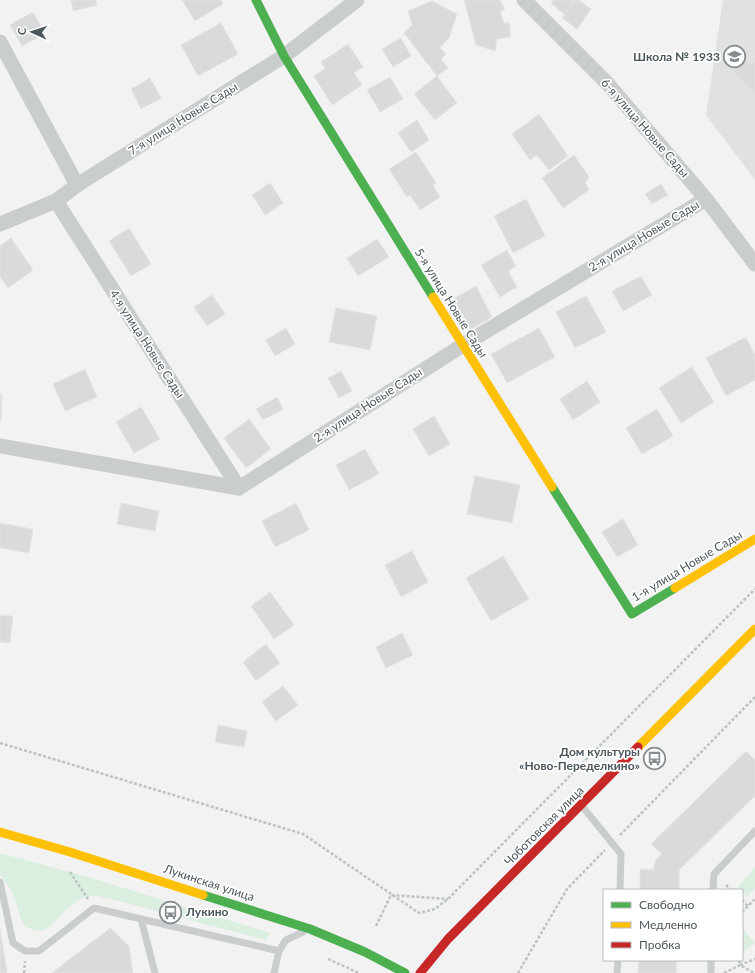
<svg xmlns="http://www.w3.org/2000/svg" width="755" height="973" viewBox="0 0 755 973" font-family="Lato,sans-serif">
	<rect width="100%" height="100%" fill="#f3f2f2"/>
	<polygon fill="#e1e1e2" points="723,0 755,0 755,180 706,115"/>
	<g fill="#daefdf">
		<polygon points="0,853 88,877 270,933 266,940 95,895 82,898 64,911 51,926 42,931 33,930 25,926 21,919 13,893 0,874"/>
		<polygon points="755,867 755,888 747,897 738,887"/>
		<polygon points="742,928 755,943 742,953"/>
	</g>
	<g fill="#d9dadb" stroke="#e4e4e5">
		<polygon points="71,0 96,0 97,5 73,11"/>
		<polygon points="182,0 221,0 223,4 195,21"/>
		<polygon points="464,0 500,0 505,9 500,12 504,23 510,23 510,37 497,39 495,51 476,45"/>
		<polygon points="553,0 575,0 565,15 551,3"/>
		<polygon points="575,0 579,0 591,9 577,29 562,18"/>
		<polygon points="432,1 457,14 449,38 440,47 446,54 441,59 448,68 437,76 404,33 412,25 408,11"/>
		<polygon points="33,12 45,34 22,46 10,25"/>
		<polygon points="221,23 238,54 198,76 181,45"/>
		<polygon points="401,38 411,56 393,67 382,49"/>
		<polygon points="348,44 363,67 354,73 362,85 332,105 314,76 325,69 321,62"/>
		<polygon points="744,59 750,65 755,60 755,94 733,72"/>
		<polygon points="437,76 457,103 435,120 414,94"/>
		<polygon points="390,77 403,99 380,112 367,90"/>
		<polygon points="150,78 161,98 141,109 131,89"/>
		<polygon points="539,114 568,156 549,170 537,155 530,160 512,134"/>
		<polygon points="417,120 429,140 411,152 398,133"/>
		<polygon points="416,152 436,183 433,185 440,197 420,210 410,195 407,197 389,169"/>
		<polygon points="574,155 589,177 585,183 589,190 563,208 542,178"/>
		<polygon points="270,183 283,203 265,215 252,195"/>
		<polygon points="661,184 668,195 652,204 645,194"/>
		<polygon points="526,199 545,236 513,253 494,216"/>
		<polygon points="129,228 151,264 131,276 109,241"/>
		<polygon points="11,238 33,270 8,288 0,277 0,246"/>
		<polygon points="377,239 389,257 358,276 347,258"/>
		<polygon points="507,250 516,266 508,271 517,287 500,297 481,265"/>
		<polygon points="641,276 652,295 623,311 612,291"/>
		<polygon points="476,286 492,317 470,330 453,299"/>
		<polygon points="212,295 225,314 207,326 194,307"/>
		<polygon points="586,296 606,332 575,348 556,312"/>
		<polygon points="336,308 377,316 370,350 329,342"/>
		<polygon points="286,328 295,344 275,356 266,340"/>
		<polygon points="539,328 555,357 507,383 491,354"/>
		<polygon points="746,337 755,355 755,380 726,396 706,358"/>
		<polygon points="692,367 714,402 681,423 659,388"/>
		<polygon points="85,369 97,397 65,411 53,384"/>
		<polygon points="341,371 352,391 339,398 328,378"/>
		<polygon points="587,381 600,402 573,420 560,399"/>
		<polygon points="0,394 2,394 1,421 0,421"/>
		<polygon points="277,397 283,409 263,420 256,409"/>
		<polygon points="141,407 160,439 134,453 116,422"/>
		<polygon points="657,409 673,436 642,454 626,428"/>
		<polygon points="434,416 450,444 429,456 413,429"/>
		<polygon points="249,419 271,449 246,468 224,438"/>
		<polygon points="365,449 379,474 349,490 336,465"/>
		<polygon points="475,476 520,485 512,523 467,514"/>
		<polygon points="121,503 159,511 155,531 117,524"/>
		<polygon points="296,503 309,530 275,547 262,521"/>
		<polygon points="623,519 638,545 617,557 602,532"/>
		<polygon points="0,523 33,529 29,553 0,548"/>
		<polygon points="412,551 428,582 401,597 385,565"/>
		<polygon points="503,556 529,599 491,621 466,578"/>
		<polygon points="270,592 294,625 274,639 251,606"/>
		<polygon points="0,615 13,616 10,643 0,642"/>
		<polygon points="402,633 413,655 386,668 376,647"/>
		<polygon points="266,644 280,663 256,681 243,662"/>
		<polygon points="283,686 298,705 276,721 262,702"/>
		<polygon points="218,725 247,731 244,747 215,742"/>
		<polygon points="746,751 755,760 755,796 679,870 679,890 640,890 640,869 653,870 656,860 662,854 651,844"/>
		<polygon points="0,928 7,973 0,973"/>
		<polygon points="110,928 129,946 133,973 52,973"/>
		<polygon points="639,960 677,960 676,973 638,973"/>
	</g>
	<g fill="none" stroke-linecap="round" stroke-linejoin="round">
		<g stroke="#bbc4c0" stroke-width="2.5" stroke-dasharray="3 2" stroke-linecap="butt">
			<polyline points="0,743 303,834 419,913 435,909 448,899 755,589"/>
			<polyline points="620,835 755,697"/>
			<polyline points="70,872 88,899"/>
			<polyline points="726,885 731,890"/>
			<polyline points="742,900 748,906"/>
			<polyline points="742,912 755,899"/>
			<polyline points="376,926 391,895 448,899"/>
			<polyline points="328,959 359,973"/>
			<polyline points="739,960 740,965 755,959"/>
			<polyline points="24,973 25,961"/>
			<polyline points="518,973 567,889 605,850"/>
			<polyline points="724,973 740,965 754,973"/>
		</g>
		<g stroke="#cacdce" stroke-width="7">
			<polyline points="582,806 621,854 620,890"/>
			<polyline points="0,882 13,943 25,951 39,951 94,908 141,919 155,973"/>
			<polyline points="713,890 714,874 755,831"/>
			<polyline points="141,919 279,951 286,940 303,932"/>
			<polyline points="274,973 279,951"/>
			<polyline points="617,973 618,960"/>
			<polyline points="711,973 711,960"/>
		</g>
		<g stroke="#cacdce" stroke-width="15">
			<polyline points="524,0 607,83 706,199 755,264"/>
			<polyline points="0,42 77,185"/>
			<polyline points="56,201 239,488"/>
			<polyline points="0,224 56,201 77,185 284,56 357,0"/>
			<polyline points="0,446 239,488 463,345 706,199"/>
		</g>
		<g stroke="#4caf50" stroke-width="9">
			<polyline points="256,0 284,56 433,297"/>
			<polyline points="552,487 632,614 675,588"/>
			<polyline points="203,895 310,929 365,952 405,973"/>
		</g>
		<g stroke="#ffc107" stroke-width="9">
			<polyline points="433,297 552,487"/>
			<polyline points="675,588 755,539"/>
			<polyline points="638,747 755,629"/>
			<polyline points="0,832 70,852 203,895"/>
		</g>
		<polyline stroke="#c62828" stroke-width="9" points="420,973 448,939 638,747"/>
	</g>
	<defs>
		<symbol id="school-ring" viewBox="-11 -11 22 22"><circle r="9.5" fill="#fff" stroke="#868d91" stroke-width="1.5"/><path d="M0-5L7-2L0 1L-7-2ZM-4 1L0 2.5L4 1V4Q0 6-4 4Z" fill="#868d91"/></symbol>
		<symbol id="bus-ring" viewBox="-11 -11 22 22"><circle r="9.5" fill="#fff" stroke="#868d91" stroke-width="1.5"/><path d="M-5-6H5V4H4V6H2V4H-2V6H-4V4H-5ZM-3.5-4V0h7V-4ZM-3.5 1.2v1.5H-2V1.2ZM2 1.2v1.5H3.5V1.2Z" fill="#868d91"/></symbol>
	</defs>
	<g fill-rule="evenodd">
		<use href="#school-ring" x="722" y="44" width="25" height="25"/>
		<use href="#bus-ring" x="642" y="746" width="25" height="25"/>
		<use href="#bus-ring" x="158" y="900" width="25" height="25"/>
	</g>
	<g text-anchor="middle" stroke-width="3.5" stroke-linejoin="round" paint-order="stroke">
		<g font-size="12" font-weight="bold" fill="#4b565d" stroke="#fff" text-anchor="end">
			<text x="720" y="61">Школа № 1933</text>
			<text x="640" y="756">Дом культуры<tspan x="640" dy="14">«Ново-Переделкино»</tspan></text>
			<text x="186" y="916" text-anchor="start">Лукино</text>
		</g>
		<g font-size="12" fill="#4b565d" stroke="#fff">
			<text transform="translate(183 119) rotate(-32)" y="4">7-я улица Новые Сады</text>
			<text transform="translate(645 128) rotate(49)" y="4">6-я улица Новые Сады</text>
			<text transform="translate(644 236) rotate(-31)" y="4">2-я улица Новые Сады</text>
			<text transform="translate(451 303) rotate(58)" y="4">5-я улица Новые Сады</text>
			<text transform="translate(147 344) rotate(57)" y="4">4-я улица Новые Сады</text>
			<text transform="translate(368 405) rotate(-33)" y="4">2-я улица Новые Сады</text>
			<text transform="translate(687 566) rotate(-31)" y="4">1-я улица Новые Сады</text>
			<text transform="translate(544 826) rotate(-45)" y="4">Чоботовская улица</text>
			<text transform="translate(209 883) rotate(18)" y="4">Лукинская улица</text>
		</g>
	</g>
	<rect x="603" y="889" width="140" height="72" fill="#ffffff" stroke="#b7bbbe"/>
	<rect x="611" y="902" width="20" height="6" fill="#4caf50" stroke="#b7bbbe"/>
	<text x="639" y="909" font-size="12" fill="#4b565d">Свободно</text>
	<rect x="611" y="922" width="20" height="6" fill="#ffc107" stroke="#b7bbbe"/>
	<text x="639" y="929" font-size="12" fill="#4b565d">Медленно</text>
	<rect x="611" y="942" width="20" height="6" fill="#c62828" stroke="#b7bbbe"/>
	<text x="639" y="949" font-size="12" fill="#4b565d">Пробка</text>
	<g transform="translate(32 32) rotate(273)" stroke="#ffffff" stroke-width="3" paint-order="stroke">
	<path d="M0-3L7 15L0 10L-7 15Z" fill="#4b565d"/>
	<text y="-6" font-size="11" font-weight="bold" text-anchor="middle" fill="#4b565d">С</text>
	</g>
</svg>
